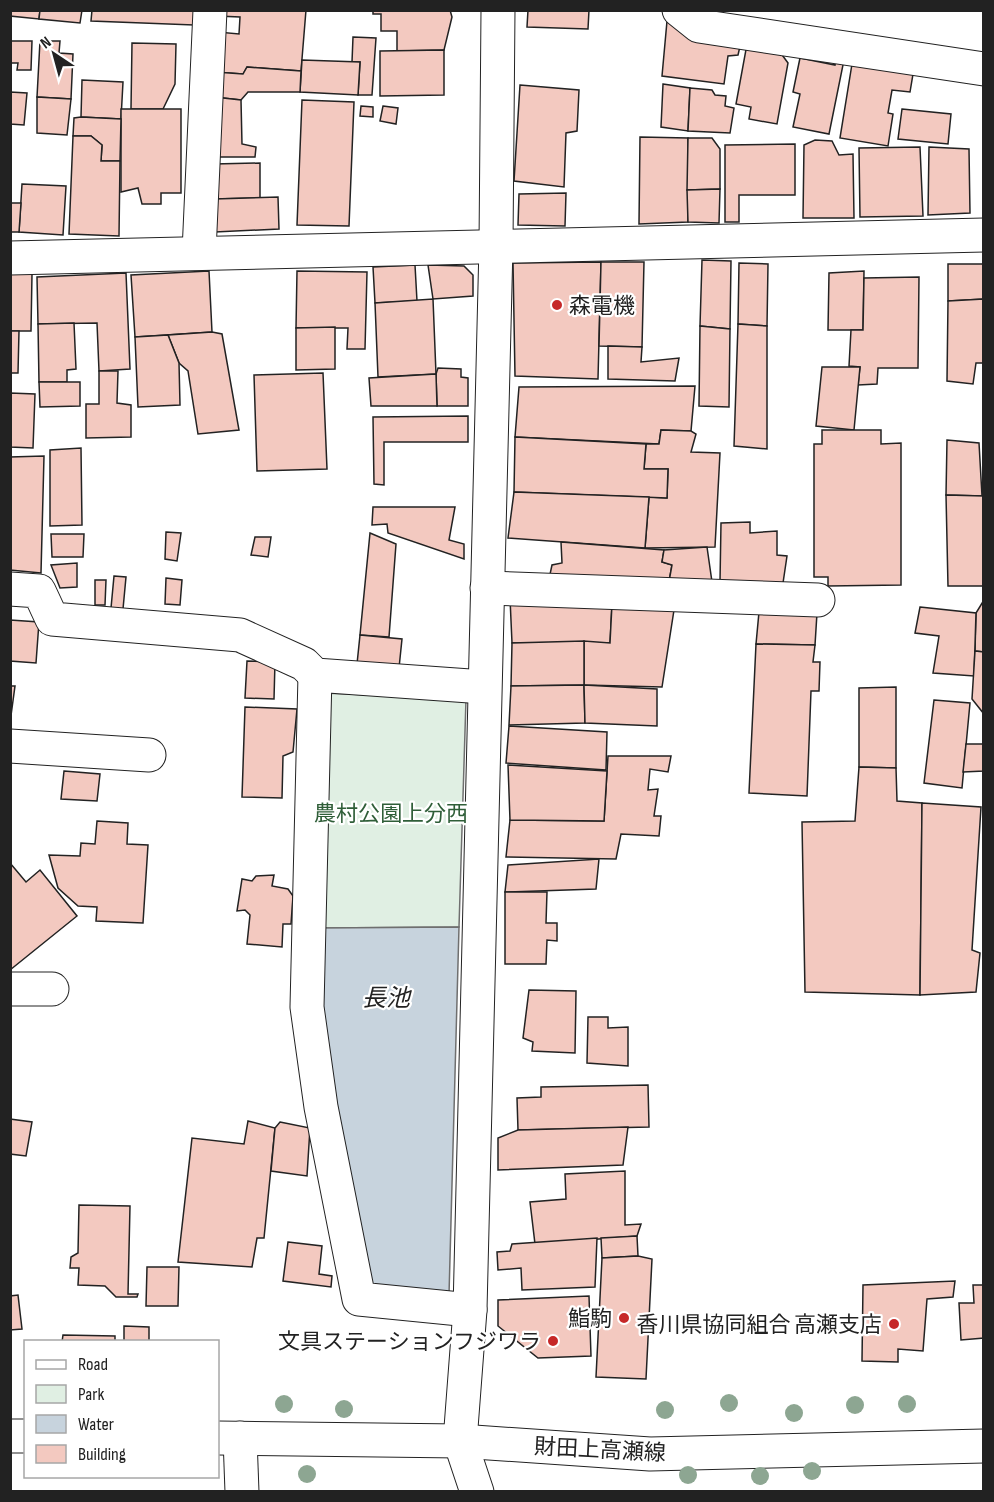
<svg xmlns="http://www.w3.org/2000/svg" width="994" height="1502" viewBox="0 0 994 1502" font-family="'Sofia Sans Condensed','Noto Sans JP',sans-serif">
	<rect width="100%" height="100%" fill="#fff"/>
	<polygon fill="#e0efe3" stroke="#6f6f6f" stroke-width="1.5" points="323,693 466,699 459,927 319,928"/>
	<polygon fill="#c7d3dd" stroke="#6f6f6f" stroke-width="1.5" points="459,927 449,1295 362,1288 316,1006 319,928"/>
	<g fill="#f3c9c0" stroke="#222" stroke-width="1.5">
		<polygon points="10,10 40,10 39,19 10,16"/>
		<polygon points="40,10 82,10 80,23 39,19"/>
		<polygon points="92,10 195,10 194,25 91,21"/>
		<polygon points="217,10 306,10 301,71 247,67 243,74 215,72 218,32 239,34 240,17 217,16"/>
		<polygon points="373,10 450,10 452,17 444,50 397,51 397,31 381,31 381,14 373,14"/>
		<polygon points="528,10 589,10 588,29 527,27"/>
		<polygon points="667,21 685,24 741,42 738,55 728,56 724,84 662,76"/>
		<polygon points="353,37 376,38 372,95 358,95 360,62 352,62"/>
		<polygon points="10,41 32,41 31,70 17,70 18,63 10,63"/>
		<polygon points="40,41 60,41 59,53 73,54 71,99 37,97"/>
		<polygon points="132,43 176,44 175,84 163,109 131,109"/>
		<polygon points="747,44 777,48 788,63 777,124 749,119 751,107 736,104"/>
		<polygon points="444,50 444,95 380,96 380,51"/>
		<polygon points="800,58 835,65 836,59 844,60 829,134 793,127 800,94 793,92"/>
		<polygon points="302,60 360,62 358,95 300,92"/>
		<polygon points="852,64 913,74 910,92 892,90 888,113 893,114 888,146 840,138"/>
		<polygon points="247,67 301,71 300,92 248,92 241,100 214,97 215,72 243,74"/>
		<polygon points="82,80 123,82 121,119 81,117"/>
		<polygon points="663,84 690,88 688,131 661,127"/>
		<polygon points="520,85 579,90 577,131 566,133 564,187 514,181"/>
		<polygon points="690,88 712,90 715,95 726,96 725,106 734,108 730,133 688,131"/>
		<polygon points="10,92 27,93 24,125 10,124"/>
		<polygon points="37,97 71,99 67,135 37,133"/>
		<polygon points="214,97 241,100 242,144 256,147 255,157 212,157"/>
		<polygon points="302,100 354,102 349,226 297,225"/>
		<polygon points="361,106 373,107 373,117 360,116"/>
		<polygon points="383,106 398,108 396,124 380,121"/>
		<polygon points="121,109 181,109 181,193 161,193 161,204 142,204 138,188 121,192"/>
		<polygon points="902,109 951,114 948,144 898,139"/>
		<polygon points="81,117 121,119 120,161 101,161 102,145 91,136 73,136 74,118"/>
		<polygon points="73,136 91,136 102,145 101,161 120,161 119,236 69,234"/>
		<polygon points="640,137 688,138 688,222 639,224"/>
		<polygon points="688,138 712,138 720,149 720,189 687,190"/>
		<polygon points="815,140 832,141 839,155 853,154 854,218 803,218 804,145"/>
		<polygon points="795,144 795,195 739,195 739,222 725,222 725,145"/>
		<polygon points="920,147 923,216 860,217 859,148"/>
		<polygon points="929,147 969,149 970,213 928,215"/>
		<polygon points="260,163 260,198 214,199 214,164"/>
		<polygon points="22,184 66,186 63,235 19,232"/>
		<polygon points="720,189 719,223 688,222 687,190"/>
		<polygon points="566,193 565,226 518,225 519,194"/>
		<polygon points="278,197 279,229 215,232 214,199"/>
		<polygon points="10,203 21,203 19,232 10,232"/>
		<polygon points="702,260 731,261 730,329 700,326"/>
		<polygon points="601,262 598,379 515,376 513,263"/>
		<polygon points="601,262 644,262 642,347 599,346"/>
		<polygon points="739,263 768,264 767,326 738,324"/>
		<polygon points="948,264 984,264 984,299 948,301"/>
		<polygon points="415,265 417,301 375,303 373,267"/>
		<polygon points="428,265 464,266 473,275 473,296 433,299"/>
		<polygon points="209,271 212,332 135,337 131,275"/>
		<polygon points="297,271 367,272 365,349 347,349 348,328 296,328"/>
		<polygon points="864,271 863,330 828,330 829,273"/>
		<polygon points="126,273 130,369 99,371 97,323 38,324 37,277"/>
		<polygon points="10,274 32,274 31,331 10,331"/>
		<polygon points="919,277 918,368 878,368 877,384 858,385 860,367 849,366 851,330 863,330 864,278"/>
		<polygon points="433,299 436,374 378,377 375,303"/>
		<polygon points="984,299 984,363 976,363 973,384 947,381 948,301"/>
		<polygon points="74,323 76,369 67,370 67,382 39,382 38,324"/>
		<polygon points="738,324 767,326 767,449 734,446"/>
		<polygon points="700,326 730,329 729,407 699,406"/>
		<polygon points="335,327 335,369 296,370 296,328"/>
		<polygon points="10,331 19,331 18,373 10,373"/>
		<polygon points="212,332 222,334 239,430 198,434 188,371 179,363 168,335"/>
		<polygon points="168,335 179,363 180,405 138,407 135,337"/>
		<polygon points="608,346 642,347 641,362 679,358 675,381 608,379"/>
		<polygon points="822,367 860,367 854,430 816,426"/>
		<polygon points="438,368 461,369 461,377 468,378 468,406 437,406 436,374"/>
		<polygon points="99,371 118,371 117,403 131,405 131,437 86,438 86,404 99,404"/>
		<polygon points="323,373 327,469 257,471 254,375"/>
		<polygon points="436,374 437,406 371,406 369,378"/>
		<polygon points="39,382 80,382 80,406 40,407"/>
		<polygon points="695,386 691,431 661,430 659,444 515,437 519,387"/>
		<polygon points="10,393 35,394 33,448 10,447"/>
		<polygon points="468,416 468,442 384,442 384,485 374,484 373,417"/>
		<polygon points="661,430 691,431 696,434 691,452 720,453 715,547 645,548 649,497 667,498 668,469 644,469 646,444 659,444"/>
		<polygon points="822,430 881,430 881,444 901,443 901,585 828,586 828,577 814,577 814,444 822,444"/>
		<polygon points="515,437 646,444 644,469 668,469 667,498 514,492"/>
		<polygon points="947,440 979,443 982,496 946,495"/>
		<polygon points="81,448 82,525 50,526 50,450"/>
		<polygon points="44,456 41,573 10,570 10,457"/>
		<polygon points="514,492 649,497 645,548 508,538"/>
		<polygon points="946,495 984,496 984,586 948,586"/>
		<polygon points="373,507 455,507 449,540 464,544 464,559 388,533 387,524 372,525"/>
		<polygon points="750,522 750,533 777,531 777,555 787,556 783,583 720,582 721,523"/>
		<polygon points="166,532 181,533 177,561 165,559"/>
		<polygon points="370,533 396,544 389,637 360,635"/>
		<polygon points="51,534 84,534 83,557 52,557"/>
		<polygon points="255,537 271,537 268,557 251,555"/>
		<polygon points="561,542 664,550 662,562 672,565 668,587 549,579 552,565 562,563"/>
		<polygon points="707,547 713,589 668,587 672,565 662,562 664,550"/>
		<polygon points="77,563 77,587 60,588 51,565"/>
		<polygon points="114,576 126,577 123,609 111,608"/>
		<polygon points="166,578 182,580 180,605 165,604"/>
		<polygon points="95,580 106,580 105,605 95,605"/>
		<polygon points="510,598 612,604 610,643 512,643"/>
		<polygon points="984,600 984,652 975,651 976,613"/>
		<polygon points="612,604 674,610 662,687 584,685 584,641 610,643"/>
		<polygon points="920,607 976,613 974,676 933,673 939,636 915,633"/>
		<polygon points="759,612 817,613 815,645 756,644"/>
		<polygon points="10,620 39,622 36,663 10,661"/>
		<polygon points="360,635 402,639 399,668 357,664"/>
		<polygon points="584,641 584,685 511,686 512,643"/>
		<polygon points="756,644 815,645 813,662 820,662 819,691 811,691 807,796 749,793"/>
		<polygon points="975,651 984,652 984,714 972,699"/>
		<polygon points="247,661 275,662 274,699 245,698"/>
		<polygon points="584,685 585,723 509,725 511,686"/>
		<polygon points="584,685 657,689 657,726 585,723"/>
		<polygon points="10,686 15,686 10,723"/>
		<polygon points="896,687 896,768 859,767 859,688"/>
		<polygon points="934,700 970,703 962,788 924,783"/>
		<polygon points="245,707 297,709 293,752 283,756 282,798 242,797"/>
		<polygon points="509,726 607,732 606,770 506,763"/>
		<polygon points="966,744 984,744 984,771 963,772"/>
		<polygon points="608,756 671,756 668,772 650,769 648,790 658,789 654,816 661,816 659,836 621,834 616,859 506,857 510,820 604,821"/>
		<polygon points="508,765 607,771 604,821 510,820"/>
		<polygon points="859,767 896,768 897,801 922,803 920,995 805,992 802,822 855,821"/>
		<polygon points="64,771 100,774 97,801 61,799"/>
		<polygon points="922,803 981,807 972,950 980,953 976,992 920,995"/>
		<polygon points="97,821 128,823 127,844 148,845 143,923 96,921 97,907 78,906 58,888 49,855 80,856 81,843 95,844"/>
		<polygon points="599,859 596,889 505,892 508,865"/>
		<polygon points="10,863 26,882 40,870 77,916 10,970"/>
		<polygon points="274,875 272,886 288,889 293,896 291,924 283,924 282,947 247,944 250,915 245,910 237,911 242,879 252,881 256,876"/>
		<polygon points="505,892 547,892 546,923 557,923 557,941 547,940 546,964 505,964"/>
		<polygon points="529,990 576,991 575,1053 532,1051 533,1042 523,1038"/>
		<polygon points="588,1017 608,1017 608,1028 628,1027 628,1066 587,1063"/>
		<polygon points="648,1085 649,1127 518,1130 517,1098 541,1097 541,1087"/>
		<polygon points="10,1119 32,1122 26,1156 10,1154"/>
		<polygon points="248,1121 275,1128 264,1238 257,1238 252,1267 178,1262 192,1138 244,1144"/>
		<polygon points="280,1122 310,1128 307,1176 271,1171 275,1128"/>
		<polygon points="628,1127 623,1165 498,1170 498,1138 518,1130"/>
		<polygon points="625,1171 625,1225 641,1224 637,1236 535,1244 530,1202 566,1199 565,1174"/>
		<polygon points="79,1205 130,1206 128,1294 138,1294 137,1297 116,1297 105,1286 78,1285 79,1268 70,1268 71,1257 78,1253"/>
		<polygon points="637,1236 638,1256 602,1258 601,1238"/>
		<polygon points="597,1238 595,1287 522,1290 521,1268 498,1270 497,1252 510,1251 512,1244"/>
		<polygon points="288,1242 322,1246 319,1274 332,1276 331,1287 283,1281"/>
		<polygon points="638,1256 652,1259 646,1379 596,1377 602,1258"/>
		<polygon points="147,1267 179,1267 178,1306 146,1306"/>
		<polygon points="955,1281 953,1297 927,1299 923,1351 898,1349 898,1362 862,1361 863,1285"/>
		<polygon points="973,1285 984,1285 984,1338 961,1340 959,1303 974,1303"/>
		<polygon points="18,1295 22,1329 10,1330 10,1296"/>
		<polygon points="589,1296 591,1356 538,1358 498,1326 498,1300"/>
		<polygon points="124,1326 149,1327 149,1342 124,1342"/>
		<polygon points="63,1335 115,1336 115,1342 62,1342"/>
	</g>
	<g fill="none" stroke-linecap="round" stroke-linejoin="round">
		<defs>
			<g id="street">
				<polyline points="679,10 699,26 984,69"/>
				<polyline points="199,252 210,10"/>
				<polyline points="10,258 984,235"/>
				<polyline points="487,588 818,600"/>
				<polyline points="10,589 39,591 52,619 240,635 304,664 315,675 484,687"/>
				<polyline points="315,675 307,1007 321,1107 359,1299 470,1310"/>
				<polyline points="10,746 149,755"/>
				<polyline points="10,989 52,989"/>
				<polyline points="240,1438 242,1492"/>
				<polyline points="477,1492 460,1441 470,1310 496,245 498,10"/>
			</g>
			<g id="secondary">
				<polyline points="10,1436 26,1436"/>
				<polyline points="218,1438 460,1441 650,1454 984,1446"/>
			</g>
		</defs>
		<use href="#street" stroke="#222" stroke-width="35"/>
		<use href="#secondary" stroke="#222" stroke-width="35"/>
		<use href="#street" stroke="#fff" stroke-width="33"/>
		<use href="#secondary" stroke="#fff" stroke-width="33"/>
	</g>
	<g fill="#8da692">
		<circle cx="729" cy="1403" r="9"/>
		<circle cx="284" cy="1404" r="9"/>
		<circle cx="907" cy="1404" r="9"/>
		<circle cx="855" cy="1405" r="9"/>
		<circle cx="344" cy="1409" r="9"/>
		<circle cx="665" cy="1410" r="9"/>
		<circle cx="794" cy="1413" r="9"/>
		<circle cx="812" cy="1471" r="9"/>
		<circle cx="307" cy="1474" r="9"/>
		<circle cx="688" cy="1475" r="9"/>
		<circle cx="760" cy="1476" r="9"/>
	</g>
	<g fill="#c62828" stroke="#fff" stroke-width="2">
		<circle cx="557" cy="305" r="6"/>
		<circle cx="624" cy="1318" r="6"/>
		<circle cx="894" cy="1324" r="6"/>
		<circle cx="553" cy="1341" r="6"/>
	</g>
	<g text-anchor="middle" stroke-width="4.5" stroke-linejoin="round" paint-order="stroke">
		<g font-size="22" fill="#222" stroke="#fff" text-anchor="end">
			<text x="569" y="313" text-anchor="start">森電機</text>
			<text x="612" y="1326">鮨駒</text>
			<text x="882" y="1332">香川県協同組合 高瀬支店</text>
			<text x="541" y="1349">文具ステーションフジワラ</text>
		</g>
		<g font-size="22" fill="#2f5e38" stroke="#fff">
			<text x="391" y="821">農村公園上分西</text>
		</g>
		<g font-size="22" fill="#222" stroke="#fff">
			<text transform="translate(600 1449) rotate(3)" y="8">財田上高瀬線</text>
		</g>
		<g font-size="24" font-style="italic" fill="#222" stroke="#fff">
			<text x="386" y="1006">長池</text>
		</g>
	</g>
	<rect width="994" height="1502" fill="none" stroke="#222222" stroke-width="24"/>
	<rect x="24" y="1340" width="195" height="138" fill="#ffffff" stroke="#a7a7a7" stroke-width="1.5"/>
	<rect x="36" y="1360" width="30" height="9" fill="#ffffff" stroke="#a7a7a7" stroke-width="1.5"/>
	<text x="78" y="1370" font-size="18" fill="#222222">Road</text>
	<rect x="36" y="1385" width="30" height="18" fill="#e0efe3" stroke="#a7a7a7" stroke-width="1.5"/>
	<text x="78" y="1400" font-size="18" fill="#222222">Park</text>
	<rect x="36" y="1415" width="30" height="18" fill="#c7d3dd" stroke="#a7a7a7" stroke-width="1.5"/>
	<text x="78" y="1430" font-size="18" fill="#222222">Water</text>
	<rect x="36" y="1445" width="30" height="18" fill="#f3c9c0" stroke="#a7a7a7" stroke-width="1.5"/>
	<text x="78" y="1460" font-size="18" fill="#222222">Building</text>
	<g transform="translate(54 54) rotate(324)" stroke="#ffffff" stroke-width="4.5" paint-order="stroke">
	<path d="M0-4.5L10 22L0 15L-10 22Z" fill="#222222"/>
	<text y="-9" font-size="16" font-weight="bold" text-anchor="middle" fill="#222222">N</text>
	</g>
</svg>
